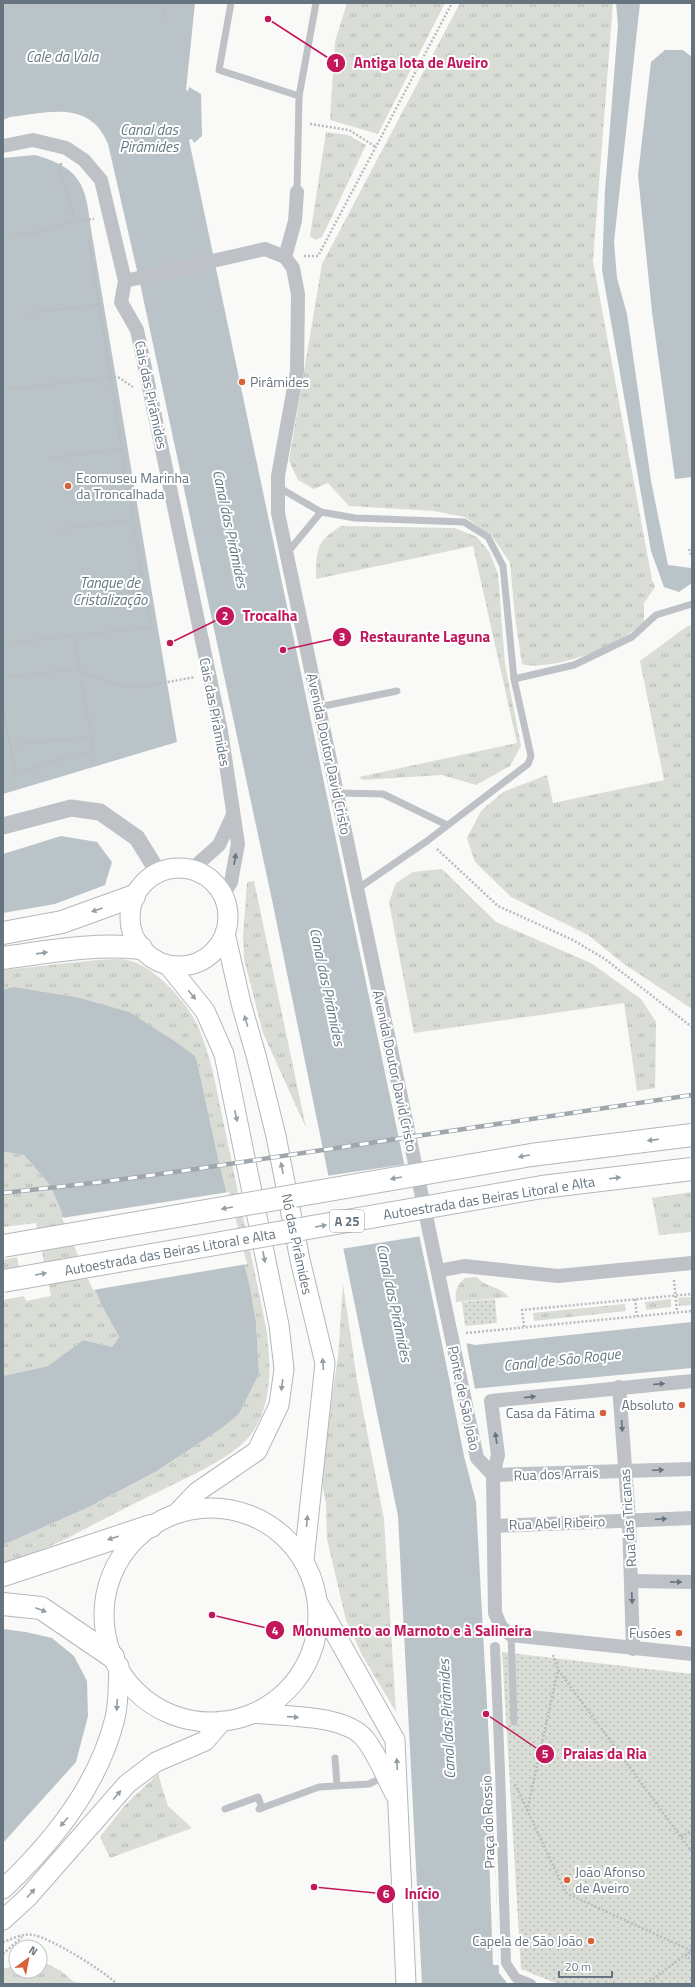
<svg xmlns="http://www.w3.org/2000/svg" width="695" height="1987" viewBox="0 0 695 1987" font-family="'Titillium Web',sans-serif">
	<defs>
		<pattern id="grass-tufts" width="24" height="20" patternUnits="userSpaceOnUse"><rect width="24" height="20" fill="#d9ddd6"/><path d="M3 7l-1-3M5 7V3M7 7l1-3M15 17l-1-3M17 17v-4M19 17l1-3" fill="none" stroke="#b4b8b3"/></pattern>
		<pattern id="park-dots" width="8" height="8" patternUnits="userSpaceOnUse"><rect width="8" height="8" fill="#d9ddd6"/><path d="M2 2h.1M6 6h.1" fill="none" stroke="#b4b8b3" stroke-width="1.8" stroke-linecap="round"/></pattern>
	</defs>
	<rect width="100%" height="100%" fill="#f9f9f7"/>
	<g fill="url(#grass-tufts)">
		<polygon points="347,3 445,3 378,134 330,120 335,42"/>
		<path d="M460 3H613L593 261 652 580 655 587 644 603V622C637 627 631 633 624 637 603 652 547 671 522 664L515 617 510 563 492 536 465 517 434 511 349 506 328 483 314 489 298 480 289 461 322 264Z"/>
		<polygon points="326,132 348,135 366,145 322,237 315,240 310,236"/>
		<path d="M341 526 455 528 477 537 490 553 498 574 505 664 521 746 510 766 476 785 442 775 363 780 359 777 517 743 473 546 316 579C317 550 315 542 341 526Z"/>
		<polygon points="692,625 692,1009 624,964 588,935 511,897 475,862 467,838 481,811 503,792 547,775 553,803 664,780 640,661 686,627"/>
		<polygon points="442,869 496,922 591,963 641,999 656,1022 655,1088 637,1091 624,1003 414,1033 389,902 396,883 413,872"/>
		<polygon points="254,881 306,1128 263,1033 244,959 243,937 247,882"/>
		<path d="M97 960C106 960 118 958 127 960 152 965 181 996 193 1017 203 1034 208 1054 213 1072L266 1327C271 1361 273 1400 254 1430 239 1456 187 1477 160 1491 129 1506 98 1522 68 1538L46 1548 3 1563V1545L87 1508 157 1471 222 1428 239 1414 259 1374 256 1322 250 1287 218 1158 196 1057 76 997 14 987 3 989V970Z"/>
		<polygon points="6,1152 24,1155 50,1185 102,1306 119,1337 112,1347 83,1340 48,1366 3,1376 3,1300 24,1296 26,1301 51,1296 36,1223 3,1227 3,1154"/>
		<polygon points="692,1192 692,1232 659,1235 652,1198"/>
		<polygon points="17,1257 19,1267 3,1270 3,1260"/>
		<path d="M477 1277C486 1288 500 1286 509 1297L456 1302C455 1291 456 1286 465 1278Z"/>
		<polygon points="343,1284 357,1380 384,1519 396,1712 362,1655 346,1620 327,1539 326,1503 322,1484 328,1421 338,1357"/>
		<polygon points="692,1297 692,1305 679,1306 678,1298"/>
		<polygon points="671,1299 671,1307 646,1310 645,1302"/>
		<polygon points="625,1304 626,1311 534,1321 533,1313"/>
		<polygon points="158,1774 168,1806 192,1828 110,1858 100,1837 125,1805"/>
		<polygon points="40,1960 61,1971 74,1982 91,1984 3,1984 3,1969 16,1965 16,1971 40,1971"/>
	</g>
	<g fill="url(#park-dots)">
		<polygon points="495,1299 497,1323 465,1326 462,1302"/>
		<polygon points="502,1652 692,1674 692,1984 558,1984 521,1969"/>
	</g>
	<g fill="#bac4c8">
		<path d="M3 3H195L186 90 188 91 189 87 201 94 202 136 194 143 192 139 189 140 449 1377 472 1374 466 1343 475 1345 692 1322V1368L451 1391 465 1460 476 1502 495 1853 499 1973 508 1984H422L398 1516 272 900 141 288 108 144C90 99 47 113 10 117L3 120Z"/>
		<polygon points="616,3 640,3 614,242 617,278 627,314 651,481 668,565 691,568 692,583 679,592 664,587 651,551 602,270 605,190 618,25"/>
		<polygon points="665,50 683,50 692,57 692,477 675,479 652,312 638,175 651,62"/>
		<path d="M35 155C81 168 86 185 91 229L177 742 3 794V158Z"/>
		<polygon points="61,836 97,842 112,862 105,885 55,904 3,913 3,854"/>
		<polygon points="14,987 76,997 129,1012 176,1042 196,1057 218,1158 250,1287 256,1322 259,1374 239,1414 222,1428 157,1471 87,1508 3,1545 3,1376 48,1366 83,1340 112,1347 119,1337 102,1306 50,1185 24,1155 6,1152 3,1154 3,989"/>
		<polygon points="3,1629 26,1632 52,1638 74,1656 87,1681 88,1716 76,1762 3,1843"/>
	</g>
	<g fill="#f9f9f7">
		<polygon points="407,1164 422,1236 341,1249 326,1176"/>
		<polygon points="229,1192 247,1264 93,1290 62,1218"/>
		<polygon points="437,1316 439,1316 450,1375 470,1372 464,1344 466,1342 475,1389 476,1391 454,1392 467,1459 465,1460"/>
		<polygon points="495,1853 499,1965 493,1965 489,1854"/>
	</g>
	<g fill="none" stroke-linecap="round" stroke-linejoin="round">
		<defs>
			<g id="secondary">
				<circle cx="179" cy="917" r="49"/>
				<polyline points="225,933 241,1003 257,1059 276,1136 300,1260 325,1363 304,1560"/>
				<polyline points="168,965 205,1011 224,1054 279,1325 284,1369 279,1405 257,1451 197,1492 178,1512"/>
				<circle cx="211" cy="1615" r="107"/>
				<polyline points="318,1603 395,1740 406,1984"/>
				<path d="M254 1713C285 1717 345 1714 365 1739 378 1755 386 1778 396 1796"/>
				<path d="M3 1889C52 1843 99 1784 115 1718 119 1702 118 1683 119 1666"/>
				<polyline points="3,1920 28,1897 127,1784 156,1762 205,1741 222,1721"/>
			</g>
			<g id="motorway">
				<polyline points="3,933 62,922 134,896"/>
				<path d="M3 958C48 952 95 943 141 948"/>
				<polyline points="3,1575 151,1526"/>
				<polyline points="3,1604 41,1608 113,1657"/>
			</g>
		</defs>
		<use href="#secondary" stroke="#b3b8bd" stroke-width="21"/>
		<use href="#motorway" stroke="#b4b8bb" stroke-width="24"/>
		<g stroke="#b9bcbf" stroke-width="2.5" stroke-dasharray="2 2" stroke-linecap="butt">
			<polyline points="162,19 165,3"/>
			<polyline points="310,124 349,130 376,147"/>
			<polyline points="61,163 61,176 75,221"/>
			<polyline points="3,236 47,231 59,225 75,221 94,219"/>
			<polyline points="304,256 318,256 452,3"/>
			<polyline points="29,313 99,305"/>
			<polyline points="3,390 114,377 118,377 133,387"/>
			<polyline points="51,458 121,449"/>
			<polyline points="62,529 133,520"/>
			<polyline points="689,549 692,556"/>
			<polyline points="73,599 144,590"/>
			<polyline points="3,639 4,644"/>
			<polyline points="3,644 151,627 144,590 88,235"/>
			<polyline points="79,671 110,683 136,688 195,677"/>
			<polyline points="3,678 79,669"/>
			<polyline points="3,708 10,745"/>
			<polyline points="3,774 15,771 10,745 91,737"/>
			<polyline points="3,779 67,757 92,752 94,750 74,636"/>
			<polyline points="437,849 498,906 573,940 605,959 692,1027"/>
			<polyline points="674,1280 677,1312"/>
			<polyline points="635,1299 637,1316"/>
			<polyline points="524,1327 522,1310 692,1294"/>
			<polyline points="466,1333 692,1311"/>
			<polyline points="553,1655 559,1671 692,1852"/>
			<polyline points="515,1784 566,1893 692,1951"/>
			<polyline points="527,1811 558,1670"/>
			<polyline points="681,1837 692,1830"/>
			<path d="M3 1942C12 1939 23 1933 33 1935 51 1938 104 1971 117 1984"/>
			<polyline points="3,1954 22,1937"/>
			<polyline points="686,1954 692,1962"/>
			<polyline points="646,1984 692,1950"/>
		</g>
		<g stroke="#bec2c6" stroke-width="7">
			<polyline points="231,3 219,70 299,96"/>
			<polyline points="297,192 299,96 316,3"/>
			<polyline points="278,487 321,512 355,518 464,522 488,537 503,566 514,679 531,756 528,764 427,841 357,889"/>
			<polyline points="287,553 321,512"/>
			<polyline points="514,679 574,665 632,637 656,615 692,604"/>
			<polyline points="319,707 397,691"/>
			<polyline points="338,793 383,794 447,825"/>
			<polyline points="511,1635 514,1722"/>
			<polyline points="335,1758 337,1785"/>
			<polyline points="225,1809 258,1797 262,1808"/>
			<polyline points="259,1809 319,1787 369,1784 377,1780 383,1772"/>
		</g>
		<polyline stroke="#bec2c6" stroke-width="10" points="495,1647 500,1771 506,1963 516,1978 531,1984"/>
		<g stroke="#bec2c6" stroke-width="14">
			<polyline points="3,146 33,140 66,148 84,160 101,180 125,281 121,302 137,330 221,731 238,844 231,882 223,895"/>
			<polyline points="297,192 295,221 285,257 293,268 298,294 297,371 278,476 278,513 477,1458 493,1475"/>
			<polyline points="125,281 265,249 285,257"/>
			<polyline points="192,869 219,845 233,815"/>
			<polyline points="438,1271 464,1266 558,1276 692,1263"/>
			<polyline points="692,1381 491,1401 498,1455 493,1475 495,1613 501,1627 511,1635 692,1654"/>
			<polyline points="619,1387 629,1520 633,1649"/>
			<polyline points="493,1475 692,1469"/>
			<polyline points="494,1526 692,1518"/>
			<polyline points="632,1581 692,1582"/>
		</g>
		<polyline stroke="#bec2c6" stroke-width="17" points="3,826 71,808 100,812 137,838 158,872"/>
		<use href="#secondary" stroke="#fff" stroke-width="19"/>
		<use href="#motorway" stroke="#fff" stroke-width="22"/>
		<defs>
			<polyline id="rail" points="3,1193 102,1182 182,1171 692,1095"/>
		</defs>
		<use href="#rail" stroke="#a0a7ac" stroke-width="4.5"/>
		<use href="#rail" stroke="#fff" stroke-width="3" stroke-dasharray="9" stroke-linecap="butt"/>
		<defs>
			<g id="motorway-bridge">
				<polyline points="3,1246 531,1155 692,1135"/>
				<polyline points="3,1281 542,1187 692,1169"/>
			</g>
		</defs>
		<use href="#motorway-bridge" stroke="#b4b8bb" stroke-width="24" stroke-linecap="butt"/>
		<use href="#motorway-bridge" stroke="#fff" stroke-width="22"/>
	</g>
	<defs><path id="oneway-solid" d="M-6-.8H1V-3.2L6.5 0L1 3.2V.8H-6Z"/></defs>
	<g fill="#66747f">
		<use href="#oneway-solid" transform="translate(235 859) rotate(-80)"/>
		<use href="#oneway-solid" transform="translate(659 1384) rotate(-5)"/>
		<use href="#oneway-solid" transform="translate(530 1397) rotate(-6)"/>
		<use href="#oneway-solid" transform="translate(622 1426) rotate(86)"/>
		<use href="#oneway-solid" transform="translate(496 1438) rotate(-98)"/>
		<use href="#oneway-solid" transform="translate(658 1470) rotate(-3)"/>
		<use href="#oneway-solid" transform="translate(661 1519) rotate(-2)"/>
		<use href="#oneway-solid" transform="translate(676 1582) rotate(1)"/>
		<use href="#oneway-solid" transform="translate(632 1598) rotate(88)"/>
	</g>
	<g fill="#949ea5">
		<use href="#oneway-solid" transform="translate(97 910) rotate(161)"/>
		<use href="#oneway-solid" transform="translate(42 953) rotate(-8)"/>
		<use href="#oneway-solid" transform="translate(192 995) rotate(51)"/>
		<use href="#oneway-solid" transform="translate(246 1021) rotate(-107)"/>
		<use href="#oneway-solid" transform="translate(236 1116) rotate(77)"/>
		<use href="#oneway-solid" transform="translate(653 1140) rotate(173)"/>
		<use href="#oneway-solid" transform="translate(524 1156) rotate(170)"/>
		<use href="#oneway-solid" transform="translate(282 1168) rotate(-101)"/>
		<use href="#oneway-solid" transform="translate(396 1178) rotate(170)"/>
		<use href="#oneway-solid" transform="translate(615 1178) rotate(-7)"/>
		<use href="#oneway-solid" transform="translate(227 1208) rotate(170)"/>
		<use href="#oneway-solid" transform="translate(321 1226) rotate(-10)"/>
		<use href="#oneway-solid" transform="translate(264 1257) rotate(79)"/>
		<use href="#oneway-solid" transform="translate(41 1274) rotate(-10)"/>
		<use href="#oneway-solid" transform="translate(323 1364) rotate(-94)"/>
		<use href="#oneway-solid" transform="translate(282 1385) rotate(98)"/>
		<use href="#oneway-solid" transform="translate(307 1521) rotate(-85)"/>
		<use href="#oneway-solid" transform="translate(113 1538) rotate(162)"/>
		<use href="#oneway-solid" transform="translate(41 1610) rotate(21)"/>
		<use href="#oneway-solid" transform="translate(117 1705) rotate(93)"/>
		<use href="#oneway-solid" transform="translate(293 1717) rotate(4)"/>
		<use href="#oneway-solid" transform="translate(397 1764) rotate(-93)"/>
		<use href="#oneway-solid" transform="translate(117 1795) rotate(-49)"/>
		<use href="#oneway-solid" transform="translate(64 1822) rotate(131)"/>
		<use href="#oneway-solid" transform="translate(31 1893) rotate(-48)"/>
	</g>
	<g fill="#d76138" stroke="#fff" stroke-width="1.5">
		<circle cx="242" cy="382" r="4"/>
		<circle cx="68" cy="486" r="4"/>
		<circle cx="682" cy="1405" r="4"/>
		<circle cx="603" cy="1413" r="4"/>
		<circle cx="679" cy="1633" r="4"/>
		<circle cx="567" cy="1880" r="4"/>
		<circle cx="591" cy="1941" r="4"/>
	</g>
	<g text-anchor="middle" stroke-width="4" stroke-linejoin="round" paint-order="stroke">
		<rect fill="#fff" stroke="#949ea5" stroke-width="1" x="330" y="1210" width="34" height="22" rx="3"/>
		<g font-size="13" font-weight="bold" fill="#66747f">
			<text x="347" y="1226">A 25</text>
		</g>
		<g font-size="14" fill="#66747f" stroke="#fff" text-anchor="end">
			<text x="250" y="387" text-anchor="start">Pirâmides</text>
			<text x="76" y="483" text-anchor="start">Ecomuseu Marinha<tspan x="76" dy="16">da Troncalhada</tspan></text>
			<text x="674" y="1410">Absoluto</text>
			<text x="595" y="1418">Casa da Fátima</text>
			<text x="671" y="1638">Fusões</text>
			<text x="575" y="1877" text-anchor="start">João Afonso<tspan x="575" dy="16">de Aveiro</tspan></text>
			<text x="583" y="1946">Capela de São João</text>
		</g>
		<g font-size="14" fill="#66747f" stroke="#fff">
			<text transform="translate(151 395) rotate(78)" y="5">Cais das Pirâmides</text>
			<text transform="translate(215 712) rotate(79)" y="5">Cais das Pirâmides</text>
			<text transform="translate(329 754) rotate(78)" y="5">Avenida Doutor David Cristo</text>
			<text transform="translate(395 1071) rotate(78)" y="5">Avenida Doutor David Cristo</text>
			<text transform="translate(489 1198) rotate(-9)" y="5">Autoestrada das Beiras Litoral e Alta</text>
			<text transform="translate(297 1244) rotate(78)" y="5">Nó das Pirâmides</text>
			<text transform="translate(170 1252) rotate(-10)" y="5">Autoestrada das Beiras Litoral e Alta</text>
			<text transform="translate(464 1398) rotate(78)" y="5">Ponte de São João</text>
			<text transform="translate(556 1474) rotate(-2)" y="5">Rua dos Arrais</text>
			<text transform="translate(628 1518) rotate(-94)" y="5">Rua das Tricanas</text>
			<text transform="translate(557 1523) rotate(-2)" y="5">Rua Abel Ribeiro</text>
			<text transform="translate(488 1822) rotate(-92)" y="5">Praça do Rossio</text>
		</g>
		<g font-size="15" font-style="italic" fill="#667980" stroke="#fff">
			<text x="62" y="62">Cale da Vala</text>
			<text x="149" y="135">Canal das<tspan x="149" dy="17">Pirâmides</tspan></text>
			<text transform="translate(230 529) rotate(78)" y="5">Canal das Pirâmides</text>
			<text x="110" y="588">Tanque de<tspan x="110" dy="17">Cristalização</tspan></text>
			<text transform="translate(327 987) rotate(78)" y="5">Canal das Pirâmides</text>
			<text transform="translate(394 1303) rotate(78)" y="5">Canal das Pirâmides</text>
			<text transform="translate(562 1360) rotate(-6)" y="5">Canal de São Roque</text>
			<text transform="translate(447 1719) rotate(-93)" y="5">Canal das Pirâmides</text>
		</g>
	</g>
	<path fill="none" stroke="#c2185b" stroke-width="1.5" d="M268 19L336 63M170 643L225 616M283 650L342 637M212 1615L275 1630M486 1714L545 1754M314 1887L386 1894"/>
	<g fill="#c2185b" stroke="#fff" stroke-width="1.5">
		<circle cx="268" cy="19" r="4"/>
		<circle cx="170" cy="643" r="4"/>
		<circle cx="283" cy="650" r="4"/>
		<circle cx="212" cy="1615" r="4"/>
		<circle cx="486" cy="1714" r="4"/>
		<circle cx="314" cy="1887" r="4"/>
		<circle cx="336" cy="63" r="10"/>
		<circle cx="225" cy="616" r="10"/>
		<circle cx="342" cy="637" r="10"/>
		<circle cx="275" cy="1630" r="10"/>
		<circle cx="545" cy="1754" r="10"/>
		<circle cx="386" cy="1894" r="10"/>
	</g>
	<g font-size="12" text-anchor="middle" font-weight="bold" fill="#fff">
		<text x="336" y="67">1</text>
		<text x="225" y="620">2</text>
		<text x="342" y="641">3</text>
		<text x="275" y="1635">4</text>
		<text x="545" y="1758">5</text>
		<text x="386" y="1898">6</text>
	</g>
	<g font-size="15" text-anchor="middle" font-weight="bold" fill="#c2185b" stroke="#fff" stroke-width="4" stroke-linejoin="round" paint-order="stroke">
		<text x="421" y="68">Antiga lota de Aveiro</text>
		<text x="270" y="621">Trocalha</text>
		<text x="425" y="642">Restaurante Laguna</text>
		<text x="412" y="1636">Monumento ao Marnoto e à Salineira</text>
		<text x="605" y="1759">Praias da Ria</text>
		<text x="422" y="1899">Início</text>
	</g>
	<rect width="695" height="1987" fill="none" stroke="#66747f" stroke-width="8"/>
	<g transform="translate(28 1959) rotate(32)"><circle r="19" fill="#ffffff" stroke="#c2c7cc"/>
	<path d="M0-3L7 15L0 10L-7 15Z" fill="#d76138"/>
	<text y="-6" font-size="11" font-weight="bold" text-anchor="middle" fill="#66747f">N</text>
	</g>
	<path d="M559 1971v6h53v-6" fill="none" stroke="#66747f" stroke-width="2"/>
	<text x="565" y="1971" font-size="12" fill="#66747f" stroke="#ffffff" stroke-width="3" paint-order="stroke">20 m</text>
</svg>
